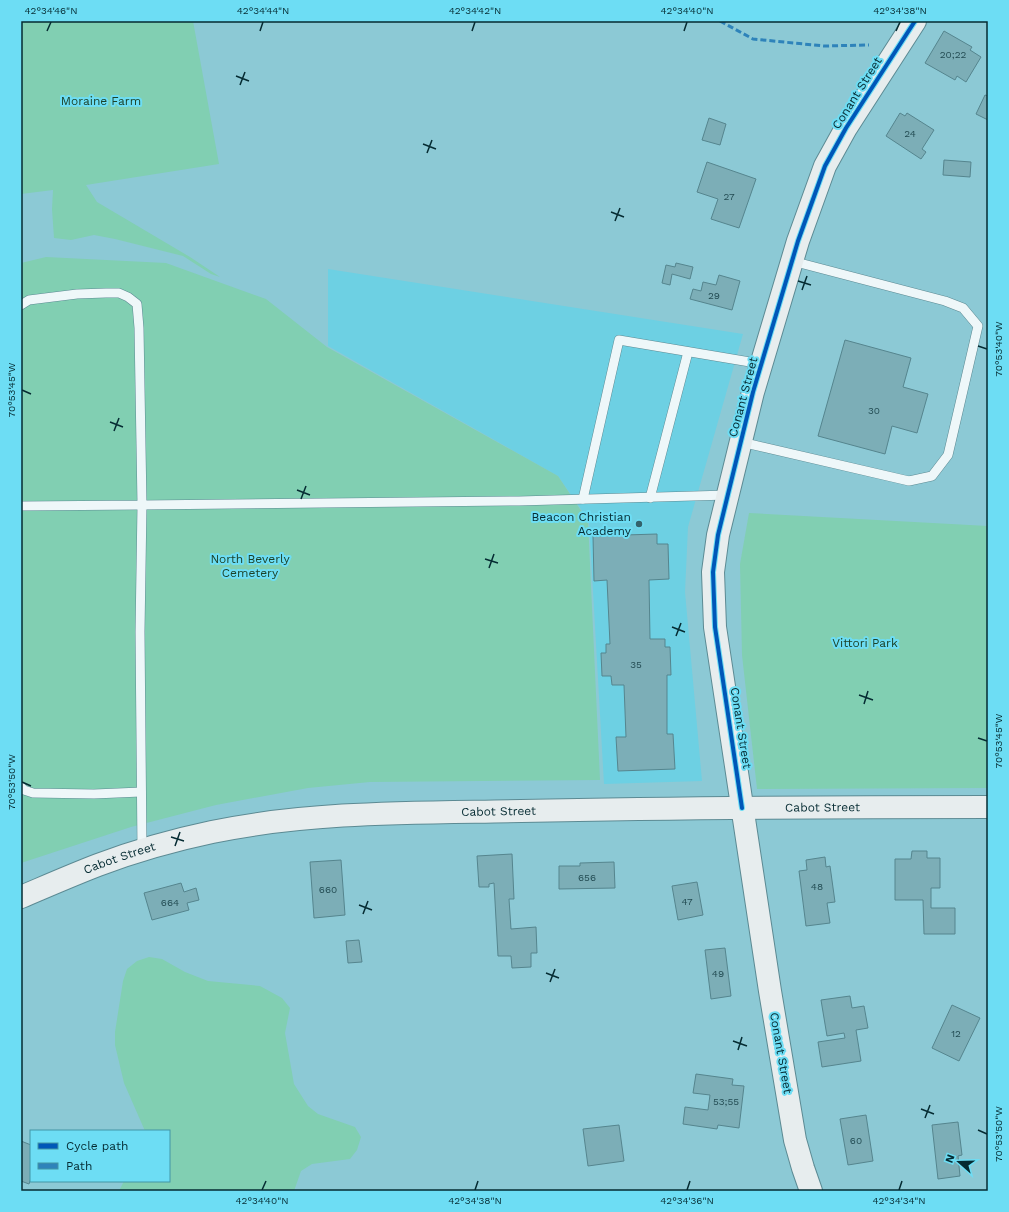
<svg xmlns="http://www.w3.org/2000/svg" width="1009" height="1212" viewBox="0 0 1009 1212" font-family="'Work Sans',sans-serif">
	<rect width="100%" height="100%" fill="#8cc9d5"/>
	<polygon fill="#6dd0e3" points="328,269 743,334 688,527 685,592 702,781 604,784 589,521 558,476 328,346"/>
	<g fill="#81cfb2">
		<polygon points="21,21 193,21 219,164 86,185 97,202 190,257 220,277 211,274 183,256 115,239 94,235 71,240 54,238 52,209 53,190 21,194"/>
		<polygon points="46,257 166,263 266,299 327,347 558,476 588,521 600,780 370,782 308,788 216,805 131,827 21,863 21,263"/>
		<polygon points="749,513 988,526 988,788 757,789 742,655 740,564"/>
		<polygon points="149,957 162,959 185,972 208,981 260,986 282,998 290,1008 285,1033 294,1084 308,1106 318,1114 355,1127 361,1137 357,1150 350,1159 312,1164 301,1171 294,1191 119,1191 124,1181 169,1181 169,1131 145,1131 124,1083 115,1045 115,1032 123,981 127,969 137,961"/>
	</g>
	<g fill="#7caeb7" stroke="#55858e">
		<polygon points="944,31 972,47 970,50 981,57 966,82 957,76 955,80 925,63"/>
		<polygon points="985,95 988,96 988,120 976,114"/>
		<polygon points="900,113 905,116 907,113 934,130 922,149 926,152 921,159 886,136"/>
		<polygon points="709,118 726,124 720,145 702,140"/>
		<polygon points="944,160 971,162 970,177 943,175"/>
		<polygon points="707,162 756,179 739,228 711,219 718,199 697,192"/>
		<polygon points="676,263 693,267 690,279 672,274 670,285 662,283 666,265 675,267"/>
		<polygon points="719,275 740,281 732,310 690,299 693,289 701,291 703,282 716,285"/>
		<polygon points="845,340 911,358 903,387 928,394 917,433 892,426 885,454 818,436"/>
		<polygon points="657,534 657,544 668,544 669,579 649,580 650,639 665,639 665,647 670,647 671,675 667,675 667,734 673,734 675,769 618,771 616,737 626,737 624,685 612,685 611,676 602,676 601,653 606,653 606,644 610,644 607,580 594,581 593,536"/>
		<polygon points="912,851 927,851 927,858 940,858 940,888 931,888 931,908 955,908 955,934 924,934 923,900 895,900 895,859 911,859"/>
		<polygon points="512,854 514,899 509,899 511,929 536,927 537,953 531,953 531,967 512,968 511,956 498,956 494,883 489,884 489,887 479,887 477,856"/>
		<polygon points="825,857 826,867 830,866 835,902 827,903 830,923 806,926 799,871 807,870 806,860"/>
		<polygon points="341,860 345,915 314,918 310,862"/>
		<polygon points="614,862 615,888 559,889 559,866 580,866 580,863"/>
		<polygon points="697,882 703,915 678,920 672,886"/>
		<polygon points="181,883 184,892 196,888 199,900 187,903 189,910 152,920 144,893"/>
		<polygon points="359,940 362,962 348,963 346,941"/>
		<polygon points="725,948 731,996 711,999 705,950"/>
		<polygon points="850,996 852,1008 864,1006 868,1028 856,1030 861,1061 822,1067 818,1042 845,1038 844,1033 827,1036 821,1000"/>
		<polygon points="952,1005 980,1018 959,1061 932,1048"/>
		<polygon points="696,1074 733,1079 732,1085 744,1086 739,1128 718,1125 717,1129 683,1124 685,1107 708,1110 710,1095 693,1093"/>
		<polygon points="866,1115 873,1161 848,1165 840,1119"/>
		<polygon points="958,1122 962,1155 958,1156 960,1176 938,1179 932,1125"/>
		<polygon points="619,1125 624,1161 588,1166 583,1129"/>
		<polygon points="21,1141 31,1145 31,1178 29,1184 21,1181"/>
	</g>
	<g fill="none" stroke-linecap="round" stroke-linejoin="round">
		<defs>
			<g id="lane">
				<polyline points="21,305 29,300 77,294 106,293 119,293 128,297 137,304 139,328 142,505 21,506"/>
				<polyline points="741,442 909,481 932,476 948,455 978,326 963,308 945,301 792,261"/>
				<polyline points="650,498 688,352"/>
				<polyline points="583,499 619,340 762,364"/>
				<polyline points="21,787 24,790 33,793 94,794 141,792"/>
				<polyline points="142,850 140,632 142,505 519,501 728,495"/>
			</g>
			<g id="secondary">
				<path id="s1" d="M21 897C47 886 72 875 98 865 135 851 174 840 212 832 313 811 417 813 521 811 676 808 832 807 988 807"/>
				<polyline points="811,1191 803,1168 795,1140 770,991 715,627 713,572 718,535 753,392 798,241 825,166 846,128 915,21"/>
			</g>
		</defs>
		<use href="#lane" stroke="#5c8a93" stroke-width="10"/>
		<use href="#secondary" stroke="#5c8a93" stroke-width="24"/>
		<use href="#lane" stroke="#eef7f9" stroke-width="9"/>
		<use href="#secondary" stroke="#e7edee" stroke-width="22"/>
		<polyline stroke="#2e83ba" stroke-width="3" stroke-dasharray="6 3" stroke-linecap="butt" points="720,21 753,39 824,46 869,45"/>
		<defs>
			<polyline id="cycleway" points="742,808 715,627 713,572 718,535 753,392 798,241 825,166 846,128 915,21"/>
		</defs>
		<use href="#cycleway" stroke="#6dddf4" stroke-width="6"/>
		<use href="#cycleway" stroke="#0057b8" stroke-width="4"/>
	</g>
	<path fill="none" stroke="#052b32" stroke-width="1.5" d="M47 31 51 22M260 31 263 22M472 31 475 22M684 31 687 22M896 31 900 22M236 76 249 81M240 85 245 72M423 144 436 149M427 153 432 140M611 212 624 217M615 221 620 208M798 281 811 285M802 290 807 276M978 346 987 349M22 390 31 394M110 422 123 427M114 431 119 418M297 490 310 495M301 499 306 486M485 559 498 563M489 568 494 554M672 627 685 632M676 636 681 623M859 695 873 700M864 704 868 691M978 738 987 741M22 782 31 786M171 837 184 841M175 846 180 832M359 905 372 910M363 914 368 901M546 973 559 978M550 982 555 969M733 1041 747 1046M738 1050 742 1037M921 1109 934 1114M925 1118 930 1105M978 1130 987 1134M262 1190 266 1181M475 1190 478 1181M687 1190 690 1181M899 1190 902 1181"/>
	<circle fill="#34626b" stroke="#6dddf4" stroke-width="1.5" cx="639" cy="524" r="4"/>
	<g text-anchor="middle" stroke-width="4" stroke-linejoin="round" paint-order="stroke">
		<g font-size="10" fill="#234c53">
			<text x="953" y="58">20;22</text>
			<text x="910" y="137">24</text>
			<text x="729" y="200">27</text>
			<text x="714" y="299">29</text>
			<text x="874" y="414">30</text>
			<text x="636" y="668">35</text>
			<text x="587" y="881">656</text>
			<text x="817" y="890">48</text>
			<text x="328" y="893">660</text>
			<text x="687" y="905">47</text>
			<text x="170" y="906">664</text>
			<text x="718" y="977">49</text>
			<text x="956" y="1037">12</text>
			<text x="726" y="1105">53;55</text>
			<text x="856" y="1144">60</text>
		</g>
		<g font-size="12" fill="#052b32" stroke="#6dddf4">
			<text transform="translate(857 93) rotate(-58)" y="4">Conant Street</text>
			<text transform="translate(743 397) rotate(-75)" y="4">Conant Street</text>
			<text transform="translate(741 728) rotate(81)" y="4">Conant Street</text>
			<text dy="4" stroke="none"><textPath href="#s1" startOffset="814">Cabot Street</textPath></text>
			<text dy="4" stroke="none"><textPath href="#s1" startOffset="490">Cabot Street</textPath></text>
			<text dy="4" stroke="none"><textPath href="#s1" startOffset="106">Cabot Street</textPath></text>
			<text transform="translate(781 1053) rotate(80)" y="4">Conant Street</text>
		</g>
		<g font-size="12" fill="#1c4229" stroke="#6dddf4">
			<text x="101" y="105">Moraine Farm</text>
			<text x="250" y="563">North Beverly<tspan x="250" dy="14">Cemetery</tspan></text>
			<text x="865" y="647">Vittori Park</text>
		</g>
		<g font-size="12" fill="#052b32" stroke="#6dddf4" text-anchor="end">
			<text x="631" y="521">Beacon Christian<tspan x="631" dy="14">Academy</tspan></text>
		</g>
	</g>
	<rect width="1009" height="1212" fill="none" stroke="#6dddf4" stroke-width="44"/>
	<rect x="30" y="1130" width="140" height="52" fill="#6dddf4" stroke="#4396a6"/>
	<rect x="38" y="1143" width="20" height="6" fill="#0057b8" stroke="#4396a6"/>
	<text x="66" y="1150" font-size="12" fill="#052b32">Cycle path</text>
	<rect x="38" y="1163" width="20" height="6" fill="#2e83ba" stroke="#4396a6"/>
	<text x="66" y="1170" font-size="12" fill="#052b32">Path</text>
	<g transform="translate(959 1162) rotate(290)" stroke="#6dddf4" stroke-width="3" paint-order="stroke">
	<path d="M0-3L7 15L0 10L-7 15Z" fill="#052b32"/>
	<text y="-6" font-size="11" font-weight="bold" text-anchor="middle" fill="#052b32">N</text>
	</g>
	<rect x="22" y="22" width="965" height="1168" fill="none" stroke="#052b32" stroke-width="1.5"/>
	<g font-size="10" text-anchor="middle" fill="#052b32">
		<text x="51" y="14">42°34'46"N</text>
		<text x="263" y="14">42°34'44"N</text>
		<text x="475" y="14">42°34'42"N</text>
		<text x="687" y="14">42°34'40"N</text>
		<text x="900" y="14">42°34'38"N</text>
		<text transform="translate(998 349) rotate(-90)" y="4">70°53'40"W</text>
		<text transform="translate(11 390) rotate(-90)" y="4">70°53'45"W</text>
		<text transform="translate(998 741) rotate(-90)" y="4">70°53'45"W</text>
		<text transform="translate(11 782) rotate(-90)" y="4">70°53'50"W</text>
		<text transform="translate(998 1134) rotate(-90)" y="4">70°53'50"W</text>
		<text x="262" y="1204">42°34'40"N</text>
		<text x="475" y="1204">42°34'38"N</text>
		<text x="687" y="1204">42°34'36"N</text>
		<text x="899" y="1204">42°34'34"N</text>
	</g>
</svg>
